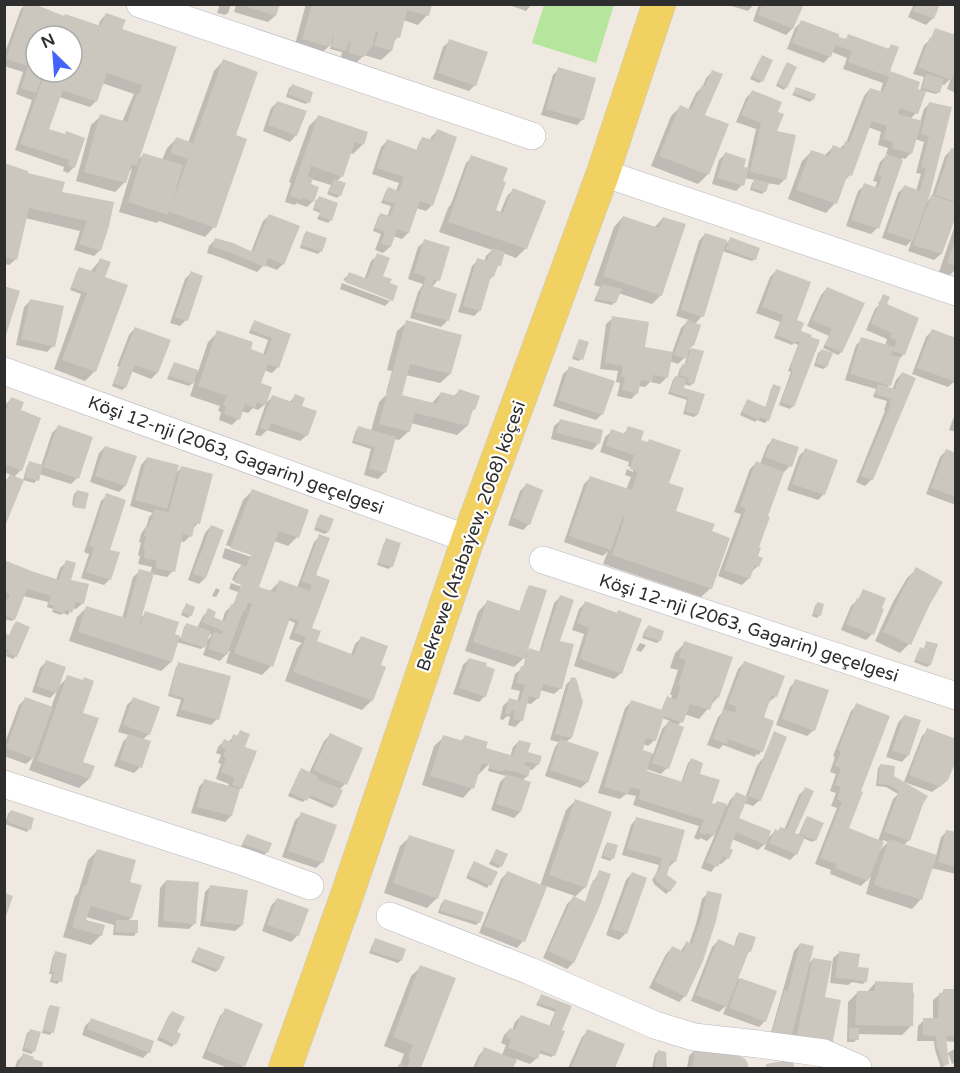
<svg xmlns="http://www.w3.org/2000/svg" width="960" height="1073" viewBox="0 0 960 1073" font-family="'Varela Round',sans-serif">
	<rect width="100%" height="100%" fill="#efe9e1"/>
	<polygon fill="#b6e59e" points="544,5 614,5 596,63 532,43"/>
	<g fill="#0003" fill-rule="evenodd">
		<path d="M26 4 98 27 100 21 106 14 120 30 175 48 137 161 143 155 162 160 167 148 176 139 188 143 214 71 223 61 234 136 214 227 205 237 159 221 157 223 119 212 132 168 128 173 125 182 115 192 76 181 91 125 101 116 122 122 134 94 102 83 96 101 90 107 59 97 48 130 64 136 74 167 68 173 63 171 64 167 15 150 32 100 16 94 23 72 4 66V55L21 9ZM36 36H72V72H36Z"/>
		<polygon points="220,4 231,4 228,13 225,15 217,13"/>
		<polygon points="236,4 278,4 275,16 268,22 234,12"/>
		<polygon points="306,4 430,4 427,15 418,25 403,20 398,37 393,42 391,51 381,60 364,55 353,66 340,62 342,52 330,49 332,43 319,56 294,48"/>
		<polygon points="513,4 532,4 526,11 512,6"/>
		<polygon points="725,4 754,4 748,11"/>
		<polygon points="759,4 802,4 792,29 786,35 753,21"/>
		<polygon points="914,4 938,4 933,18 926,25 908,17"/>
		<polygon points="801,22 844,40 849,36 887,50 891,46 888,72 920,91 924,77 913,74 924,45 930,40 936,30 956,37 956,93 947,89 951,78 944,85 941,84 939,92 936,94 924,91 916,113 910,119 920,122 924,109 930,103 950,109 925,203 932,196 945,156 951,150 956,151 956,212 941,254 934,260 908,251 912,240 906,246 882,238 898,193 904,187 916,191 921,174 916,173 924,142 915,139 911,153 905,159 902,158 877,228 871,234 846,226 858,191 865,185 875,188 877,182 873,181 880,162 888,154 886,154 888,148 878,145 881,132 868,127 850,175 843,182 835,203 826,213 788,199 802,161 812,151 824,156 833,147 839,149 846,143 864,96 870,89 880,93 883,83 843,69 847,58 832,52 830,56 824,63 787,49 795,28"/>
		<polygon points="450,41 475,85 469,91 433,79 443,47"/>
		<polygon points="760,59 762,81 759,83 750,79"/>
		<polygon points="788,64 786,87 784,90 776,86 785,66"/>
		<polygon points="559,69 583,119 577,125 541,115 553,75"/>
		<polygon points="712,72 703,116 708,174 698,184 651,166 671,116 680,107 688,110 696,93 703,86 706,78"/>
		<polygon points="292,86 308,102 306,104 286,97 289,88"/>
		<polygon points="796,89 814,95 812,100 810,102 792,95"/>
		<polygon points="752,92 776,112 775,132 785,179 779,185 767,183 765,191 762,194 750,190 752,183 755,180 744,178 742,185 736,191 712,184 719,160 725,154 742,168 747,170 756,129 736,122 746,98"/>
		<polygon points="278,102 296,135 290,142 263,131 271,108"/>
		<polygon points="318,117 366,133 362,145 353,154 350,153 342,176 337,181 340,195 337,198 327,194 331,185 311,179 309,185 313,201 307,207 296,203 295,205 285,202 291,183 289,182 309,126"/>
		<polygon points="437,131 432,205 426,211 416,208 408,233 402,239 393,236 390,247 383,253 375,250 381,234 373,231 378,217 381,214 387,217 391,206 381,203 386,191 388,189 396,191 399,183 372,174 381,147 387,141 416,151 420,141 422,139 430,141 431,137"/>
		<polygon points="472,157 494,210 500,213 507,196 514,189 526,248 516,258 503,253 499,265 495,270 493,276 488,281 480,310 474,316 458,312 472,266 478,260 484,262 486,256 492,250 439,232 448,208 451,204 466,163"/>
		<polygon points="4,164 24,179 60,193 113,203 100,250 94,256 74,250 80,231 25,218 16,259 9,265 4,264"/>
		<polygon points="319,198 331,220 328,223 317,219 320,213 313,210 316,200"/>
		<polygon points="270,215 283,264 277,270 264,265 257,272 222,258 207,253 209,246 215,240 251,252 263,221"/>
		<polygon points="623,217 654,228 663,218 661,295 652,304 618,293 615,302 612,305 594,301 600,287 594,285 614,227"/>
		<polygon points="956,222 956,269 949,276 939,272"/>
		<polygon points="306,232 321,251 318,254 300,248 304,235"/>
		<polygon points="705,234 724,245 731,239 755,259 752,261 722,251 702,316 695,324 699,326 692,346 689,349 702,352 692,384 690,386 683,384 682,388 703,395 697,415 694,417 683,414 687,400 668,394 673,380 675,377 677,378 680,368 683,366 684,366 688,354 678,364 669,361 666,378 660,384 650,382 645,387 638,386 637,393 631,399 617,396 620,383 616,382 618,371 600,369 606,324 613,318 643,348 672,353 681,328 689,320 676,316 699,241"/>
		<polygon points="425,241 438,280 431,288 455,295 447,321 441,327 410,318 418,292 421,288 423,284 408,279 418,247"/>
		<polygon points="378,255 382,277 391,300 390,301 390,298 343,280 349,274 364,280 371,261"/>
		<polygon points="100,260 103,278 127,286 95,371 85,381 54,369 81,294 70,290 77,271 79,268 90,272"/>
		<polygon points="776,271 799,332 810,336 793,406 790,409 779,405 791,372 788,371 798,345 794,343 792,345 774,338 780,322 756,313 770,277"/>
		<polygon points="191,273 186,320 180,326 170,323 185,279"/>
		<polygon points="342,283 390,301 385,306 340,289"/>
		<polygon points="827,288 841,352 838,355 823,348 829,336 807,326 821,295"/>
		<polygon points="883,296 885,305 917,318 903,355 897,361 890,385 886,388 892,390 896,380 902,373 872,479 865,486 856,482 885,411 884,410 887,401 873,397 876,389 845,380 856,345 862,339 885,346 887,339 866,330 875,309 880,304 878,304"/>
		<polygon points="30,301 53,346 47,352 16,345 24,307"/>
		<polygon points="255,322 290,334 278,367 272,373 264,370 259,384 265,404 258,410 253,408 248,413 241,411 238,419 232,425 219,420 221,412 218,411 220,406 190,396 195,381 189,386 167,379 172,367 174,364 198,372 208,342 218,332 249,350 263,355 268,340 249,333 252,325"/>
		<polygon points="407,322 460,336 450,374 440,383 406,375 400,396 432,403 441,393 453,397 459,391 474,409 471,412 467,426 457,435 411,423 409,431 399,440 394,439 384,473 378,479 364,475 371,449 352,443 356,430 359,428 371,431 379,402 388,393 386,393 392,371 387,370 397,331"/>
		<polygon points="135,328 169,341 157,373 151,379 131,371 125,387 122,390 112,386 119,367 117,366 129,335"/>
		<polygon points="932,331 955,381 948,387 912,374 926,337"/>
		<polygon points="580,341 581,359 579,361 572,359 577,344"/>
		<polygon points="821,351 826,367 823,369 814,366 818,353"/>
		<polygon points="570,368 602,414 596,420 553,406 563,374"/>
		<polygon points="774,386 768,420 765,423 757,420 755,422 740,415 745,404 748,401 765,409 771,389"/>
		<polygon points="295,396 300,407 307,435 300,441 267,430 261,436 255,435 266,403 272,397 289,403"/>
		<polygon points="11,399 19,411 21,470 14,477 22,480 4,522 4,482 11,475 4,472 4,406"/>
		<polygon points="956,411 956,432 949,430"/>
		<polygon points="561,420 598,444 592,450 551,439 554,426"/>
		<polygon points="58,427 77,478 71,484 39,474 37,480 34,483 23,480 27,466 30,463 41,466 52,433"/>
		<polygon points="629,428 667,484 673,511 710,532 711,588 701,597 603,564 608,551 603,556 564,542 584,484 590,478 626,490 631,477 625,475 627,469 633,472 633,468 628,466 629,462 600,452 605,437 612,431 622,435"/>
		<polygon points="773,439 790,466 784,472 782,472 757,548 756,557 758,566 751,572 748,579 742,585 718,576 741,514 734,512 750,469 756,463 760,464 767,446"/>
		<polygon points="105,447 125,486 119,492 90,482 99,453"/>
		<polygon points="805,450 824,494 818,500 787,490 799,456"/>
		<polygon points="946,451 956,455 956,502 953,504 926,494 940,457"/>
		<path d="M147 458 174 475 182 467 198 523 192 530 190 536 184 542 180 541 173 571 167 577 152 574 139 619 146 613 173 635 181 638 184 627 187 624 197 628 203 616 209 610 212 617 222 622 225 612 234 603 238 592 229 589 231 583 242 587 244 585 232 580 235 573 242 565 222 558 225 548 251 557 253 555 226 545 243 500 252 491 297 537 288 546 274 541 256 587 269 592 279 582 297 588 314 542 320 536 314 576 310 629 315 642 351 655 355 644 361 638 379 666 372 700 362 710 285 681 297 648 302 643 289 639 295 623 288 620 271 666 262 675 226 663 230 650 220 661 203 655 207 644 201 649 177 642 171 662 161 671 69 641 77 617 87 607 122 619 133 577 140 571 150 574 152 567 138 564 140 556 138 555 141 542H139L141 534 147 525 149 517 153 513 130 506 141 465ZM209 634 212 635 206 642Z"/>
		<polygon points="526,485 529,524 523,530 508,525 520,491"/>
		<polygon points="77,491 84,508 72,505 74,494"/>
		<polygon points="107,495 110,579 104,585 81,578 89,554 84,552 101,501"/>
		<polygon points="320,516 328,532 325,534 314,530 318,518"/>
		<polygon points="211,526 205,578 199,584 188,580 205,533"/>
		<polygon points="387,540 392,566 389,569 377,565 384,543"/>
		<polygon points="4,562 56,580 60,568 67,562 69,581 83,603 76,609 72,608 68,615 63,613 61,615 52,612 53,609 47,607 48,602 23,596 14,619 12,621 4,619 4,606 7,601 4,600"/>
		<polygon points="917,569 909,644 900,653 875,641 893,602 907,578"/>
		<polygon points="529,587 525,654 529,650 539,653 554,603 560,597 559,642 561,688 554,694 540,690 538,698 531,704 526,703 521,721 515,727 508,725 510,717 507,716 503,720 500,719 503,706 509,700 517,702 520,691 511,689 515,674 523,668 526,656 514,667 465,651 478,612 487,602 519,612 527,589"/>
		<polygon points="216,588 220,590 216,597 212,596"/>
		<polygon points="863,590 880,609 872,634 866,640 841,630 851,606 858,600"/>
		<polygon points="585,603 621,673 614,679 574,666 584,634 572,630 579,609"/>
		<polygon points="817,604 820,615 817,618 812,616 815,606"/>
		<polygon points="187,605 191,615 188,618 181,615 184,608"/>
		<polygon points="16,623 16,656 13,659 6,656 7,653 4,652 4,635 9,636 13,626"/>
		<polygon points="648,627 660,640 657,643 642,638 645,630"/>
		<polygon points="640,643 646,645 641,652 636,650"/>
		<path d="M685 643 718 697 699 719 684 714 681 722 677 726 667 768 661 774 646 769 645 772 681 783 688 763 691 760 710 804 714 805 717 802 727 806 730 800 736 794 745 798 757 766 762 759 773 764 760 800 753 806 744 803 737 818 767 839 775 831 777 832 781 828 784 830 799 795 805 789 793 834 798 836 805 820 807 818 815 840 812 842 803 838 796 854 790 860 764 849 767 842 758 850 732 839 728 858 721 864 718 863 711 872 701 868 716 832 707 841 700 838 699 840 694 838 699 826 633 805 636 796 626 794 620 799 598 793 625 708 631 702 661 711 665 701 667 698 671 699 672 695H670L678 670 670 668 675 653ZM662 718 670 721 662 729 653 754 641 751 643 744 648 746 655 740Z"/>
		<polygon points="927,643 936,645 930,665 927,667 914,662 918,652 921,649 923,650"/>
		<polygon points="469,659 485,696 479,702 453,694 463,665"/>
		<polygon points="46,662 57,688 68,677 81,714 81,763 89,779 79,788 29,770 34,757 26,764 4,756 4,745 19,705 25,699 51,708 57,691 50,698 32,692 40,668"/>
		<polygon points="744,663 776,696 769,702 768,702 762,718 762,751 758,755 756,754 755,757 723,745 719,749 707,745 718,717 725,710 723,709 738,669"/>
		<polygon points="179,664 217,719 211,725 176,716 181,700 168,696 176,667"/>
		<polygon points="572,678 571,738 566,742 587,782 581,788 545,776 555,747 559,742 550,740 566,685"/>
		<polygon points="796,681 814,730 807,736 776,725 790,687"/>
		<polygon points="133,699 149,734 142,740 140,767 134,773 114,766 123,742 129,735 118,732 127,705"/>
		<path d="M857 705 859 792 848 829 878 841 893 799 898 794 886 787 876 786 878 768 881 765 922 804 908 841 903 846 936 856 941 837 947 831 956 833V874L931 868 921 899 912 909 866 894 871 876 861 886 830 874 831 870 815 864 837 808 831 806 836 793 830 791 836 774 830 772 835 757 833 756 851 711ZM883 840 888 842 878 852Z"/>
		<polygon points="904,716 908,755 902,762 886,757 898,723"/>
		<polygon points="928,730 940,786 932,792 904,782 922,736"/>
		<polygon points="240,732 243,748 241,788 237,791 231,816 225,822 191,813 199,787 205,780 228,787 229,784 216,779 221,764 218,763 221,755 216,753 218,747 224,741 228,742 234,736 236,737"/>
		<polygon points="330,735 362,749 345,784 339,790 335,805 332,808 307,797 303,802 288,796 299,772 301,770 309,773 324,741"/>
		<polygon points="444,737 460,742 465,737 484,749 510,757 513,747 519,741 527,753 538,764 532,770 529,769 527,776 522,781 529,783 520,812 514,818 491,810 500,782 506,776 488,771 490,763 479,774 477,773 472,788 463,798 422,785 434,746"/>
		<polygon points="575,801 585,887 574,898 585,903 591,885 600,871 598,908 573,963 567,969 543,958 567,904 575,896 546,886 523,941 517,948 479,933 501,879 507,873 540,886 566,810"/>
		<polygon points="11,811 29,829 27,832 5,824 8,814"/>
		<polygon points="302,814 322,862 316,868 282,857 295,820"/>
		<polygon points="637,818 675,861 669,867 665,876 669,891 666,894 655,885 652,880 656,874 659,865 622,855 631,825"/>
		<polygon points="247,835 270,844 266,853 264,855 241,847 245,838"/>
		<polygon points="410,837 437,898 427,908 384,893 400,846"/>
		<polygon points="607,844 613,858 610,861 601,858 605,846"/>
		<polygon points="496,850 501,866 498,868 489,864"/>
		<polygon points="97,851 128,883 131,918 127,922 136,933 134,936 113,935 114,925 86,917 85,921 101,935 91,945 63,937 75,896 78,893 88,860"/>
		<polygon points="475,862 496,873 487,888 466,878"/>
		<polygon points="632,873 645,878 625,934 619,940 606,935 626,880"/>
		<polygon points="166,881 195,923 189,929 158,927 160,888"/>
		<polygon points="211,886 242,925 235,931 200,926 205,892"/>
		<polygon points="708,893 685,996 679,1002 649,988 666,954 672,948 680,952 686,943 689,944 696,924 702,899"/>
		<polygon points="277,899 307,910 297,936 291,942 262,931 271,906"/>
		<polygon points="444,901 479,922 476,925 438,913 441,904"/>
		<polygon points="740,934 750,951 747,954 737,978 775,992 765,1021 759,1027 723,1014 727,1005 719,1012 691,1001 712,947 718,941 734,947 737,936"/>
		<polygon points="376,940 404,950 400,961 398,963 369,953 373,943"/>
		<polygon points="800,944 808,965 813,959 823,998 830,1045 770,1036 794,951"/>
		<polygon points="199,948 223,958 218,970 215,972 191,962 196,951"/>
		<polygon points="840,952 866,981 863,984 852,982 848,985 830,983 833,958"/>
		<polygon points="56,953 60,981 57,984 50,982 52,974 49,974 53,956"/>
		<polygon points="421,967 454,979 419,1068 397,1068 400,1065 404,1054 384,1046 411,976"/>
		<polygon points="875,983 911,1026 902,1035 857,1034 857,1039 854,1042 847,1042 848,1002 857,993 866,993"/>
		<polygon points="944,991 956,995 956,1042 945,1041 948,1063 941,1068 935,1050 934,1041 917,1041 918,1026 924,1020 933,1020 933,1000"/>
		<polygon points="541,996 570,1007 560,1031 554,1055 551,1057 539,1053 537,1058 530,1064 516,1059 512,1068 473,1068 479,1055 485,1049 502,1055 506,1045 501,1043 504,1035 510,1029 512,1030 515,1022 521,1016 549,1027 555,1012 536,1005"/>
		<polygon points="50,1006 52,1032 50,1035 42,1033 48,1009"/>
		<polygon points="226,1010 243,1066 241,1068 228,1068 202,1058 220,1016"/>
		<polygon points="172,1013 175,1033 174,1044 172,1047 157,1040 169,1015"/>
		<polygon points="92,1019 149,1052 143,1058 82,1035 85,1026"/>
		<polygon points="30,1031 34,1051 31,1054 22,1051 27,1033"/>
		<polygon points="588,1031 623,1045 613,1068 568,1068 582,1037"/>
		<polygon points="956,1048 956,1062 952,1064 948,1053"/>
		<polygon points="695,1050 747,1065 746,1068 687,1068 689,1056"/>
		<polygon points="658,1052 665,1053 665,1068 652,1068 655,1054"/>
		<polygon points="23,1055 31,1060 41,1063 40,1068 15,1068 17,1061"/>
	</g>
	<g fill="#cbc7bf">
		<polygon points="25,4 34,4 64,16 65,14 101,26 106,13 126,20 122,29 177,47 137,166 132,164 126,183 84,172 100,114 127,122 137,94 139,94 142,85 107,73 97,102 63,90 49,129 65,134 66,131 85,138 75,168 68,165 69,160 20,144 45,72 72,72 72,36 57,36 62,20 56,36 36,36 36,72 44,72 36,93 21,88 28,66 6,59"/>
		<polygon points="238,4 280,4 276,16"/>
		<polygon points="312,4 432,4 429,16 407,10 400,38 396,37 392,51 374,46 378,32 376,31 372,47 364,57 348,53 351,42 349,41 346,51 332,47 334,37 333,37 330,47 302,39"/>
		<polygon points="762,4 804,4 793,29 758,15"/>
		<polygon points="916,4 940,4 934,19 913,11"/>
		<polygon points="801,20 839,34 839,37 846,39 848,34 889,49 891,44 899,47 890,71 920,82 918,89 926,92 918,114 900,108 898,114 922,121 912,154 892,148 893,142 883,139 887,126 872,121 852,176 848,174 837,204 796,190 811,150 829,156 833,145 843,149 845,141 849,143 870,88 883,92 889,77 848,62 852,51 835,45 831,57 792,43"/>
		<polygon points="935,28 956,35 956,68 951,80 918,67 930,37 931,38"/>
		<polygon points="449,39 488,52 476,86 438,73"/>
		<polygon points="762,55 773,60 763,82 752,76"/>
		<polygon points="223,59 258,72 236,135 247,139 216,228 169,212 168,215 128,202 143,153 183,165 172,203 188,159 170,153 176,137 193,143"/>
		<polygon points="787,62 797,67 787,88 777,83"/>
		<polygon points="558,67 596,78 584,120 546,109"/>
		<polygon points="712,70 723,74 705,115 729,124 709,175 659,156 680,105 691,110 702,85 705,86"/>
		<polygon points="926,74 944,79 940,93 922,88"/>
		<polygon points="292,84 313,92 310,103 288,94"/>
		<polygon points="796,87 816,94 814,100 793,93"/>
		<polygon points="752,90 782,102 778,112 784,114 777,131 796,135 786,180 750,172 761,123 741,115"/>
		<polygon points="277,101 307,111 297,136 268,125"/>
		<polygon points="929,102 952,107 930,194 913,241 887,232 904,185 920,191 926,168 921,167 929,136 921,134"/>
		<polygon points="318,115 368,132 364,145 355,142 343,177 311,166 308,176 313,178 311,184 319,187 314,202 303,198 302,200 290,196"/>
		<polygon points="437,129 457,137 433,206 420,201 409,233 397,229 391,247 381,244 385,232 375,228 380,213 390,216 395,204 383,200 388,187 399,191 404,177 377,168 387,139 417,150 422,137 433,140"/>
		<polygon points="951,148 956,149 956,202 935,195"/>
		<polygon points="725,152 746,159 744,167 749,168 744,186 717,178"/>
		<polygon points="886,154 903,160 879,229 851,220 864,183 878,188 882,176 878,175"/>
		<polygon points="471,155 508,168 503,181 506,182 496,210 503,213 513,188 546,201 527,249 448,222"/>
		<polygon points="4,163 28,171 28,173 65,182 62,192 114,202 109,226 101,251 79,244 87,221 29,208 17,260 4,257"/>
		<polygon points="334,179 346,183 341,196 329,192"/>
		<polygon points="754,179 769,183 766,192 752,188"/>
		<polygon points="931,195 956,203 956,216 942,254 913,245"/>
		<polygon points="319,196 338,203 332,221 319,216 321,210 314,208"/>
		<polygon points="269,214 300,226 284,265 268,258 265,267 229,252 212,247 215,238 233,243 253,252"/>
		<polygon points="623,216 659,228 663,217 686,224 662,296 603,276"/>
		<polygon points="306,231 327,238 322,252 301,245"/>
		<polygon points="705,233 727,240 704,317 681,310"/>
		<polygon points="730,237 760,248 756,260 726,249"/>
		<polygon points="424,239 450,247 440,281 434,279 432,286 457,294 449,321 415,312 426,277 414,273"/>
		<polygon points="955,240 956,240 956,266 947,263"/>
		<polygon points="492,248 505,252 501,266 498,265 494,277 491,276 481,311 463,306 477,258 487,261"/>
		<polygon points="377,253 390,258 383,276 392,279 390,283 398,286 393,301 345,282 349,272 367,279"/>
		<polygon points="100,258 111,262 105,277 128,285 96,372 62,360 87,293 71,287 79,267 95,272"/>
		<polygon points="776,269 811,282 797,320 804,323 801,331 812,335 811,337 820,340 794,407 781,402 793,370 790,368 800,342 797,341 796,343 776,335 783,315 762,307"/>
		<polygon points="191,271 203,276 188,321 175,317"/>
		<polygon points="602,284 622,289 616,303 596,299"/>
		<polygon points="4,286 20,291 5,338 4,338"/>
		<polygon points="827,287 865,303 842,353 825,345 832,329 812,320"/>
		<polygon points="883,294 890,297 887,304 919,318 905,355 892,351 891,355 900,357 891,386 850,374 861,337 894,347 897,340 890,338 892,333 871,324"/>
		<polygon points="30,299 64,306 55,347 21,339"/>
		<polygon points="612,316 649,322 645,347 673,352 668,378 653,375 652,382 641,380 638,394 622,390 625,377 621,376 623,366 605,363"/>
		<polygon points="254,320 291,334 279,368 268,364 261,383 272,387 266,405 257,402 255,408 245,404 240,420 224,414 226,406 223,405 227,396 198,386 217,330 253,342 251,349 266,355 272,338 251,330"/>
		<polygon points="406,320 462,335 451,374 410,364 402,395 437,404 441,392 456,396 459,389 480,396 475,410 473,409 468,426 415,413 410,432 379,424"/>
		<polygon points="687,320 701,325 694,346 691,345 686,359 674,355"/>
		<polygon points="135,327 171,340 158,373 135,365 126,388 113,383"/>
		<polygon points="932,329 956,338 956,382 917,368"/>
		<polygon points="579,339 589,342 583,360 573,356"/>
		<polygon points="691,348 704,351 694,384 687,382 689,378 679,375 682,364 686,365"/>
		<polygon points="821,349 833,353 827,367 816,363"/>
		<polygon points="174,362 198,370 193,384 169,376"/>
		<polygon points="569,366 615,381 603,415 558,400"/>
		<polygon points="902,372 916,378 873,480 861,476 891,404 889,404 891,399 875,394 878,384 895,389"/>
		<polygon points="675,376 686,379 684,388 705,394 698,415 685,411 689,398 670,392"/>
		<polygon points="773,384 781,387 769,421 760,417 759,420 742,412 747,399 766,407"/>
		<polygon points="295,394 305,398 302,406 317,411 308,436 271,423 268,431 260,428 272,395 292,402"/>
		<polygon points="11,397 24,402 21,410 41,418 22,471 7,465 5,472 4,414"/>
		<polygon points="560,419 603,430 600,444 556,433"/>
		<polygon points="58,425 93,437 79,479 43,467"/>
		<polygon points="358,426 396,437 386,473 369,469 375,447 354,441"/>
		<polygon points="628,426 644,431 641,440 648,442 649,439 681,450 669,483 684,488 676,511 715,524 712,531 730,538 712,589 612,555 625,517 623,516 611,550 569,536 590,476 632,490 638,472 630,469 634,455 606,446 611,429 625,434"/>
		<polygon points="772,438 799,447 792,467 765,457"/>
		<polygon points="105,446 137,456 126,486 95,476"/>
		<polygon points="805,448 838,460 825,495 792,484"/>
		<polygon points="946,449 956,453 956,497 931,488"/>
		<polygon points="147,457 179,465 167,509 135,500"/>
		<polygon points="29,461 43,465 39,481 25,477"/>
		<polygon points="756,461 784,472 768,516 770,517 759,547 761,548 758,556 763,558 759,567 755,565 750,579 724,570 746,508 740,506"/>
		<polygon points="181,466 213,474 200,524 195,523 192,537 183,534 175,572 155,568 157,561 144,558 145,550 143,549 146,536 144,536 146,526 149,527 150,520 152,520 155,509 169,512"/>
		<polygon points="10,474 24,480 5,526 4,487"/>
		<polygon points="526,483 543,490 530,525 513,518"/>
		<polygon points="252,489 309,510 299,538 279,531 259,587 275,592 279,580 310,591 312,585 302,581 319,534 330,538 316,575 330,580 312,628 321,631 317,641 354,655 361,636 388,646 381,665 386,667 373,701 293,672 306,637 294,633 299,621 290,618 273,667 234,653 252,604 248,603 245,611 243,611 227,655 208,649 214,632 221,634 223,631 202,622 208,608 216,612 214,617 225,622 231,604 234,605 241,585 234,582 241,565 246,567 251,555 230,548"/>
		<polygon points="77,490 89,493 85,509 73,507"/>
		<polygon points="106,493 126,500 110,550 120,552 111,580 86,572 94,548 89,546"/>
		<polygon points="320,514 334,519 329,532 315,527"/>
		<polygon points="211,525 224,530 206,578 193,574"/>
		<polygon points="386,538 401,543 393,567 378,563"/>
		<polygon points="4,560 34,572 59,580 66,560 76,563 71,580 89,584 84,604 76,602 72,613 66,610 64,614 53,609 54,606 48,604 51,596 27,589 15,620 4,615 4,608 10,594 4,592"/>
		<polygon points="916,567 943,582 930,604 911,645 883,632 902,591"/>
		<polygon points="139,569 154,573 140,623 141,623 145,611 179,622 175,634 180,636 172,662 78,632 86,606 126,618"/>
		<polygon points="529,585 547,590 525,659 473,642 487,600 520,611"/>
		<polygon points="863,589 886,598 882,608 884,609 874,635 846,624 857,598 859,599"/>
		<polygon points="560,595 574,600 560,641 574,644 562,689 543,684 539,699 529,696 523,721 513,719 515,711 512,710 510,715 505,713 509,698 520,701 525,685 516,683 521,666 524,666 529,648 541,652"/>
		<polygon points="585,601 617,613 618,610 642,619 622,674 580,659 589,628 577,623"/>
		<polygon points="817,602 824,604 821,616 814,614"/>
		<polygon points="186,603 195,607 192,616 183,613"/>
		<polygon points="16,621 30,627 17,657 8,653 9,650 4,649 4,633 9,635"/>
		<polygon points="186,623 211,631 205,648 181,640"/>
		<polygon points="648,625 664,631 661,641 644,636"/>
		<polygon points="684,641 733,657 719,698 715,696 710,710 690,704 683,723 664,716 656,741 646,738 643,750 652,753 647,771 683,782 691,758 703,763 700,774 720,780 712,803 715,804 717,801 727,804 714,836 707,833 706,835 699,832 704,820 638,799 641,790 630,787 628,794 604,787 631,700 662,710 667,696 676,700 681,686 678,685 686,660 679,658"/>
		<polygon points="926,641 938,644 931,665 915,660 920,647 924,649"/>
		<polygon points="469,658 487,663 486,666 495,669 486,697 459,688"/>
		<polygon points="46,660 66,667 57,693 37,686"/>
		<polygon points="744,661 785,676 777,697 772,695 764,717 774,721 763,752 728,739 727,744 713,739 723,709 735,713 737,707 728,703"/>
		<polygon points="178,662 231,676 219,720 181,710 185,698 170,694"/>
		<polygon points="67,675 83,680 84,677 94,681 83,713 99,718 83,762 95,766 90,779 37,761"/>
		<polygon points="571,677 576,678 583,702 572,738 555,734"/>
		<polygon points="795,679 829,690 815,731 782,719"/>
		<polygon points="25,697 53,707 34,759 6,748"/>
		<polygon points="133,697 160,707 150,735 123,725"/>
		<polygon points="856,703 890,716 861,791 863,792 849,828 884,842 868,881 835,868 836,864 820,858 842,802 837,799 841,787 835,785 841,768 835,766 841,751 838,750"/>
		<polygon points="904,715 921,720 909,756 892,751"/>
		<polygon points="668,721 684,727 669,769 652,763"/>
		<polygon points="927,728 956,739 956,761 948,780 940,787 909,775"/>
		<polygon points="240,730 250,734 245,747 257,751 242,789 232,785 234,778 221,772 226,758 223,756 226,749 221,747 224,739 231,742 233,734 238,736"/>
		<polygon points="774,731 787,737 761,801 748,796"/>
		<polygon points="330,733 363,748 347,785 313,770"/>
		<polygon points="128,734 151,741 142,768 120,760"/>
		<polygon points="443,735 463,741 465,735 488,742 486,748 513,756 519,740 531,743 528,752 542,756 539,765 526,761 524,765 531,767 528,777 514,771 513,772 504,769 503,772 489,768 490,765 482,763 474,789 430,776"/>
		<polygon points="560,739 599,752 588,783 550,770"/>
		<polygon points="880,764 895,766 894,776 928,796 923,804 910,841 884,832 899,791 889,785 878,784"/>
		<polygon points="301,768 318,776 317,779 343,790 336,806 310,795 307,801 290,793"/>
		<polygon points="506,774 531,782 521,812 496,804"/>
		<polygon points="204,779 240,789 232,816 197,807"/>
		<polygon points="805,787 814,791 795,833 805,837 797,855 769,843 775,829 779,831 780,827 787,829"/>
		<polygon points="736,792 748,797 739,818 771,831 766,845 736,832 730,848 733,850 729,859 723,856 718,867 706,862"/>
		<polygon points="575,799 612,812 586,888 549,875"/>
		<polygon points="11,810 34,818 31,830 7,822"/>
		<polygon points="301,812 337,825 323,863 288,851"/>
		<polygon points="807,816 824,823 816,841 800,834"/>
		<polygon points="636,817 685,830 676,862 671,860 667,875 677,882 670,892 657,882 654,876 659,870 662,858 627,849"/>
		<polygon points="946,830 956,832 956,867 938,862"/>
		<polygon points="247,834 272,843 268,853 243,844"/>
		<polygon points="409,835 455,850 438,899 393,883"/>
		<polygon points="889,839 937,855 922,900 874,885"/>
		<polygon points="607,842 618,845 614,859 603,856"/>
		<polygon points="97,849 136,860 130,882 142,885 132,918 91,906 86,920 105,925 102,936 72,927 84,885 86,886"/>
		<polygon points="496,849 508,854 502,867 491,861"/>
		<polygon points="474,861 498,872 491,886 467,875"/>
		<polygon points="599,870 611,874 599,908 574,963 548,951 573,896 586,902 593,880 595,881"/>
		<polygon points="507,871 547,887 525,942 484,926"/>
		<polygon points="632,872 647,878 627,934 611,929"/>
		<polygon points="166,880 199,882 196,924 163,921"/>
		<polygon points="210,885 248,890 243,925 205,921"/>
		<polygon points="707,891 722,894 716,921 703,961 686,997 655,982 672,946 684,952 686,941 692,944 702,916"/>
		<polygon points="5,893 13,896 5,919"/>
		<polygon points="277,898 309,909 299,936 267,925"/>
		<polygon points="444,899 484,912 480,923 440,911"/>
		<polygon points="116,920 138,920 138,933 115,932"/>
		<polygon points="739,932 756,937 751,952 749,951 727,1007 696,995 718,939 735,946"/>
		<polygon points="375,938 406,949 402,961 371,951"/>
		<polygon points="800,943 814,946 791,1038 772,1034 784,990 788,991"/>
		<polygon points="198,947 225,957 219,970 193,960"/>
		<polygon points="55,951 67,954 62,982 52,980 54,972 51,971"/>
		<polygon points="839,951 860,954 858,967 869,968 867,982 835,977"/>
		<polygon points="813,958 832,961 825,997 841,1000 832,1046 796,1039"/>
		<polygon points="420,965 456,978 421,1068 397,1068 399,1064 407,1067 410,1058 408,1057 413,1045 393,1037"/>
		<polygon points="740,978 777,991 766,1022 729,1008"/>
		<polygon points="875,981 913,983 913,993 914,993 913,1026 855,1025 857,991 875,991"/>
		<polygon points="943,989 955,989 956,993 956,1036 946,1036 949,1064 944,1066 937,1047 936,1036 923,1035 923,1018 938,1018 939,993 943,993"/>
		<polygon points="541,994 572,1006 562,1030 565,1031 555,1056 541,1050 538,1059 508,1048 511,1039 506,1037 510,1028 515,1030 521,1015 551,1026 556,1009 538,1003"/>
		<polygon points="50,1005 60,1007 54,1033 43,1030"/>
		<polygon points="225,1008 263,1024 245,1067 207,1051"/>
		<polygon points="172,1011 185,1017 177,1032 181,1034 176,1045 159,1037"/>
		<polygon points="91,1018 154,1041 150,1053 87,1029"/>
		<polygon points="849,1028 859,1028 859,1040 849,1039"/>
		<polygon points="30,1029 41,1032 35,1052 24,1048"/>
		<polygon points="587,1029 625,1044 615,1068 571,1068"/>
		<polygon points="484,1047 517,1060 513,1068 476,1068"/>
		<polygon points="695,1049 729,1051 745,1059 748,1064 748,1068 692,1068"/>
		<polygon points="658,1050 666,1052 667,1068 654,1068"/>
		<polygon points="23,1053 34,1057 33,1059 43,1062 42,1068 18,1068"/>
		<polygon points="793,1059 794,1068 766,1068 766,1064"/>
	</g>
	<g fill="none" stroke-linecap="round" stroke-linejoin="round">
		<defs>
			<g id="minor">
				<polyline points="140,4 532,136"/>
				<polyline points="603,173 956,292"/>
				<polyline points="4,371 468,539"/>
				<polyline points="543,560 956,696"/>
				<polyline points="4,784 241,861 310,886"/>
				<polyline points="390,916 530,971 655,1025 694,1037 758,1044 824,1053 858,1068"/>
			</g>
			<polyline id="major" points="285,1068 346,898 468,539 603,173 659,4"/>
		</defs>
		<use href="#minor" stroke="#b4b7c1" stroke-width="28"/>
		<use href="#major" stroke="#c9c9c9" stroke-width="34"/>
		<use href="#minor" stroke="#fff" stroke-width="27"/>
		<use href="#major" stroke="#f2d163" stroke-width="33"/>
	</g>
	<g text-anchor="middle" stroke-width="4.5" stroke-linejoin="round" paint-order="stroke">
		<g font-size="18" fill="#2e2e2e" stroke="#fff">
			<text transform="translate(236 455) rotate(20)" y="6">Köşi 12-nji (2063, Gagarin) geçelgesi</text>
			<text transform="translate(471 536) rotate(-70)" y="6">Bekrewe (Atabaýew, 2068) köçesi</text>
			<text transform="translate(749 628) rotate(18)" y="6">Köşi 12-nji (2063, Gagarin) geçelgesi</text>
		</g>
	</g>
	<rect width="960" height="1073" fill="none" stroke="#2e2e2e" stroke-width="12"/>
	<g transform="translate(54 54) rotate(335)"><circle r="28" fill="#ffffff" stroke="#ababab" stroke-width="1.5"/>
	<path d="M0-4.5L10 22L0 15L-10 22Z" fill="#4264fb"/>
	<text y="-9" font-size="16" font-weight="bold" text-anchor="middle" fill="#2e2e2e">N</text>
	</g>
</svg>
